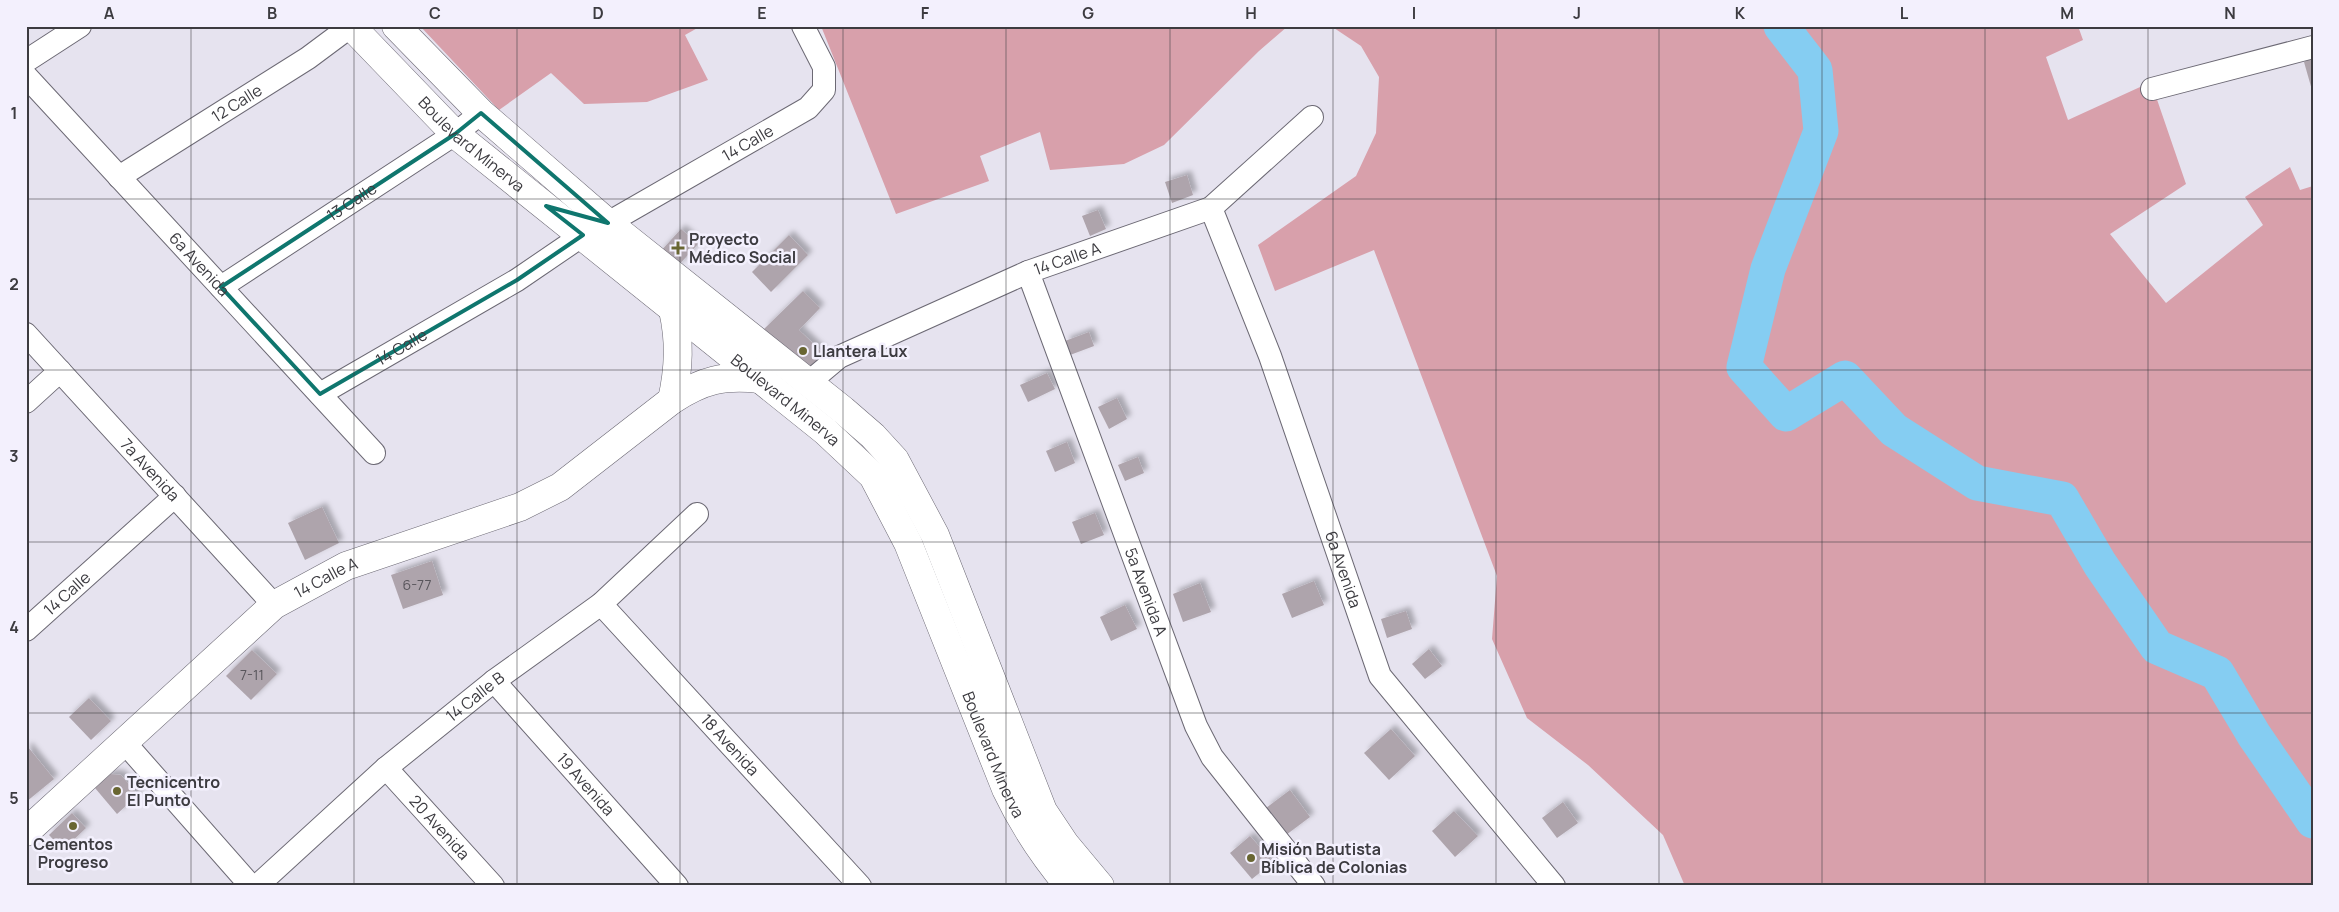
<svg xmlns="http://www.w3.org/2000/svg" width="2339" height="912" viewBox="0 0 2339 912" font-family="Manrope,sans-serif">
	<defs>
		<filter id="shadow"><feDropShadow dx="4.5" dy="-4.5" stdDeviation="2.5" flood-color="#0004"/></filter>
	</defs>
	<rect width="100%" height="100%" fill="#e6e3ef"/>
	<g fill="#d8a0ab">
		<polygon points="420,26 701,26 685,35 708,80 647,102 584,104 551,73 499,110"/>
		<polygon points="821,26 1288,26 1259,51 1164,145 1124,164 1050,170 1040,132 980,156 989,181 896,214"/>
		<polygon points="1331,26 2078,26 2083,40 2046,57 2068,120 2151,82 2186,184 2110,234 2166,303 2263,225 2245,197 2290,167 2300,190 2313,186 2313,886 1685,886 1663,835 1588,765 1527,718 1492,639 1497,576 1374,250 1275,291 1258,245 1356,176 1376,133 1379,77 1361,46"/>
	</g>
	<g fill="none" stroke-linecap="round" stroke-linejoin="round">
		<polyline stroke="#85cdf2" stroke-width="35" points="1781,26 1815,70 1821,131 1768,269 1744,367 1786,414 1845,378 1894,430 1977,483 2062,499 2100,564 2157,647 2217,673 2254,735 2313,821"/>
	</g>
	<g fill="#aea4ac" filter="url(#shadow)">
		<polygon points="2313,57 2313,90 2312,90 2304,62"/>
		<polygon points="1187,175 1193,195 1172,203 1165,182"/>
		<polygon points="1098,210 1106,229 1090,236 1082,216"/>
		<polygon points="681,229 698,244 676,268 659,253"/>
		<polygon points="789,235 808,255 771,292 752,272"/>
		<polygon points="803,291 820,308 799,330 825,355 808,373 764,329"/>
		<polygon points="1089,332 1094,346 1070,355 1065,341"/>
		<polygon points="1047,373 1055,389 1028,402 1020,385"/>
		<polygon points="1117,398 1127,419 1109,429 1098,407"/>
		<polygon points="1067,442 1075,463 1055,472 1046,451"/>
		<polygon points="1138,457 1144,473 1125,481 1118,465"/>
		<polygon points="322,507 339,543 305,560 288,523"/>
		<polygon points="1095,513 1104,535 1081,544 1072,522"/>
		<polygon points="432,561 443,595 403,609 391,575"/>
		<polygon points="1314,581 1324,605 1292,618 1282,594"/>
		<polygon points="1200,583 1211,612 1183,622 1173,594"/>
		<polygon points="1125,605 1137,629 1111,641 1100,617"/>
		<polygon points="1406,611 1412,629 1387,638 1381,619"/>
		<polygon points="1429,649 1442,666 1425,679 1412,664"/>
		<polygon points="252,650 277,674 251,700 226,676"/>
		<polygon points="89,698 111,721 91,740 69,717"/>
		<polygon points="1391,729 1415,756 1389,780 1364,753"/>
		<polygon points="28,747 54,779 26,802 26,748"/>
		<polygon points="110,774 121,775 138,795 117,814 95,788"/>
		<polygon points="1290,790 1310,817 1286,835 1266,808"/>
		<polygon points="1563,802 1578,823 1557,838 1542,818"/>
		<polygon points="1454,811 1478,836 1455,857 1432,831"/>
		<polygon points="72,813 86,828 63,850 49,835"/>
		<polygon points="1250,836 1273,862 1252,879 1230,853"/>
	</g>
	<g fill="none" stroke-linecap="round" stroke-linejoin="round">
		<defs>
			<g id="street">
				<polyline points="26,61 80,26"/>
				<path id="s1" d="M26 76 374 453"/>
				<polyline points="2152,89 2313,47"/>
				<path id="s2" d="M119 177 308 58 351 26"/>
				<path id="s3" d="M1211 208 1270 356 1380 676 1554 886"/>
				<path id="s4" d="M608 223 808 108 824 90V67L803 26"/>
				<path id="s5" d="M1028 272 1196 726 1212 757 1314 886"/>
				<path id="s6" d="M221 287 455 134 481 113"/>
				<path id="s7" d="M26 334 274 605"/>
				<path id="s8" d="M808 383 839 357 1028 272 1211 208 1312 117"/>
				<path id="s9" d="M320 394 517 280 583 235"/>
				<polyline points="26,402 60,371"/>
				<path id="s10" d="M601 604 860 886"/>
				<path id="s11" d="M26 630 175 496"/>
				<path id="s12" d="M494 681 677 886"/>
				<polyline points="125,743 251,886"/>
				<path id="s13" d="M386 768 493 886"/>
				<path id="s14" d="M257 886 386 768 494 681 601 604 697 514"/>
			</g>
			<g id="secondary">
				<path id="s15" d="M351 26 455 134 825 431 873 476 908 543 1006 789C1023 825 1043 855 1069 886"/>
				<polyline points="396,26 481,113 608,223 843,410 873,436 895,460 935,535 1043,811 1065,844 1100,886"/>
				<path d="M672 400C679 368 680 341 673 310"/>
				<path id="s16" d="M26 832 274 605 346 566 520 507 560 487 672 400C703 380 723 375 760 379"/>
			</g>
		</defs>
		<use href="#street" stroke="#6c6974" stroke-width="24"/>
		<use href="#secondary" stroke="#6c6974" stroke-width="29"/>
		<use href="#street" stroke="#fff" stroke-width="22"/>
		<use href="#secondary" stroke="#fff" stroke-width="28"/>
	</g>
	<path fill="none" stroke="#0f766e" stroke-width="4" stroke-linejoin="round" d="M481 113 608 223 546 206 583 235 517 280 320 394 221 287 455 134Z"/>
	<path fill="none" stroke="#3c3b40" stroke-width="1" stroke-opacity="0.55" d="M191 26V886M354 26V886M517 26V886M680 26V886M843 26V886M1006 26V886M1170 26V886M1333 26V886M1496 26V886M1659 26V886M1822 26V886M1985 26V886M2148 26V886M26 199H2313M26 370H2313M26 542H2313M26 713H2313"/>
	<g fill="#696632" stroke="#f3f0fd" stroke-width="2">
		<path d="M675.5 240.5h5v5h5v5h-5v5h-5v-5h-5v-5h5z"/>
		<circle cx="803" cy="351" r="5"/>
		<circle cx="117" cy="791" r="5"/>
		<circle cx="73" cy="826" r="5"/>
		<circle cx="1251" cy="858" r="5"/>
	</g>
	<g text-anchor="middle" stroke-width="5" stroke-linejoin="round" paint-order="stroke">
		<g font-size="14" fill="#58555b">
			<text x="417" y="590">6-77</text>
			<text x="252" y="680">7-11</text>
		</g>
		<g font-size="16" fill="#3c3b40" stroke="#f3f0fd">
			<text dy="6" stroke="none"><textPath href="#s2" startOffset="139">12 Calle</textPath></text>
			<text dy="6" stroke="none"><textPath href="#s15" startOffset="169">Boulevard Minerva</textPath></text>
			<text dy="6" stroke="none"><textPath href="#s4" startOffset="161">14 Calle</textPath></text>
			<text dy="6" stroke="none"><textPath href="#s6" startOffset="156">13 Calle</textPath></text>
			<text dy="6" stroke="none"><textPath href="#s8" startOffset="289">14 Calle A</textPath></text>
			<text dy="6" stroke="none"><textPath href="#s1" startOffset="256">6a Avenida</textPath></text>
			<text dy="6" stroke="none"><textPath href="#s9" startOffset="94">14 Calle</textPath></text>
			<text dy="6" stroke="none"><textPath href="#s15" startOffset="574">Boulevard Minerva</textPath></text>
			<text dy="6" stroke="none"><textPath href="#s7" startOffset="184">7a Avenida</textPath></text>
			<text dy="6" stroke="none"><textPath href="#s3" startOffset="385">6a Avenida</textPath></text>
			<text dy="6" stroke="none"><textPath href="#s16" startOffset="395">14 Calle A</textPath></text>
			<text dy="6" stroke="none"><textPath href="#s5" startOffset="341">5a Avenida A</textPath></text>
			<text dy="6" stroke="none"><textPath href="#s11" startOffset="55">14 Calle</textPath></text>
			<text dy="6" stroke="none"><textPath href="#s14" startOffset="289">14 Calle B</textPath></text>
			<text dy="6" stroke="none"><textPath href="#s10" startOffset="191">18 Avenida</textPath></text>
			<text dy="6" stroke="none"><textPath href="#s15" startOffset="994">Boulevard Minerva</textPath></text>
			<text dy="6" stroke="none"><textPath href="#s12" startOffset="138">19 Avenida</textPath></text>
			<text dy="6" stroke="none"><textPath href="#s13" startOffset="80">20 Avenida</textPath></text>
		</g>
		<g font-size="16" font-weight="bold" fill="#3c3b40" stroke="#f3f0fd" text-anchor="start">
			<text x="689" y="245">Proyecto<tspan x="689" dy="18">Médico Social</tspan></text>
			<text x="813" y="357">Llantera Lux</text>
			<text x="127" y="788">Tecnicentro<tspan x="127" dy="18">El Punto</tspan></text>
			<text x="73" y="850" text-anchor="middle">Cementos<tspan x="73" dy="18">Progreso</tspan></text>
			<text x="1261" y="855">Misión Bautista<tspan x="1261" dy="18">Bíblica de Colonias</tspan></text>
		</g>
	</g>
	<rect width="2339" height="912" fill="none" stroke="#f3f0fd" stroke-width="55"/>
	<rect x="28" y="28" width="2284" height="856" fill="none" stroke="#3c3b40" stroke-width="2"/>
	<g font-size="16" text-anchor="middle" font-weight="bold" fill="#3c3b40">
		<text x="109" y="19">A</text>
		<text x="272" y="19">B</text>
		<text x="435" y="19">C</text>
		<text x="598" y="19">D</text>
		<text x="762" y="19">E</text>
		<text x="925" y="19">F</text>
		<text x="1088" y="19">G</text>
		<text x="1251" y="19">H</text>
		<text x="1414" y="19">I</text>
		<text x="1577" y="19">J</text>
		<text x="1740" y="19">K</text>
		<text x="1904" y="19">L</text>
		<text x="2067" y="19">M</text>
		<text x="2230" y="19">N</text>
		<text x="14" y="119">1</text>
		<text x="14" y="290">2</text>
		<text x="14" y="462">3</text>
		<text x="14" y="633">4</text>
		<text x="14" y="804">5</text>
	</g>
</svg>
